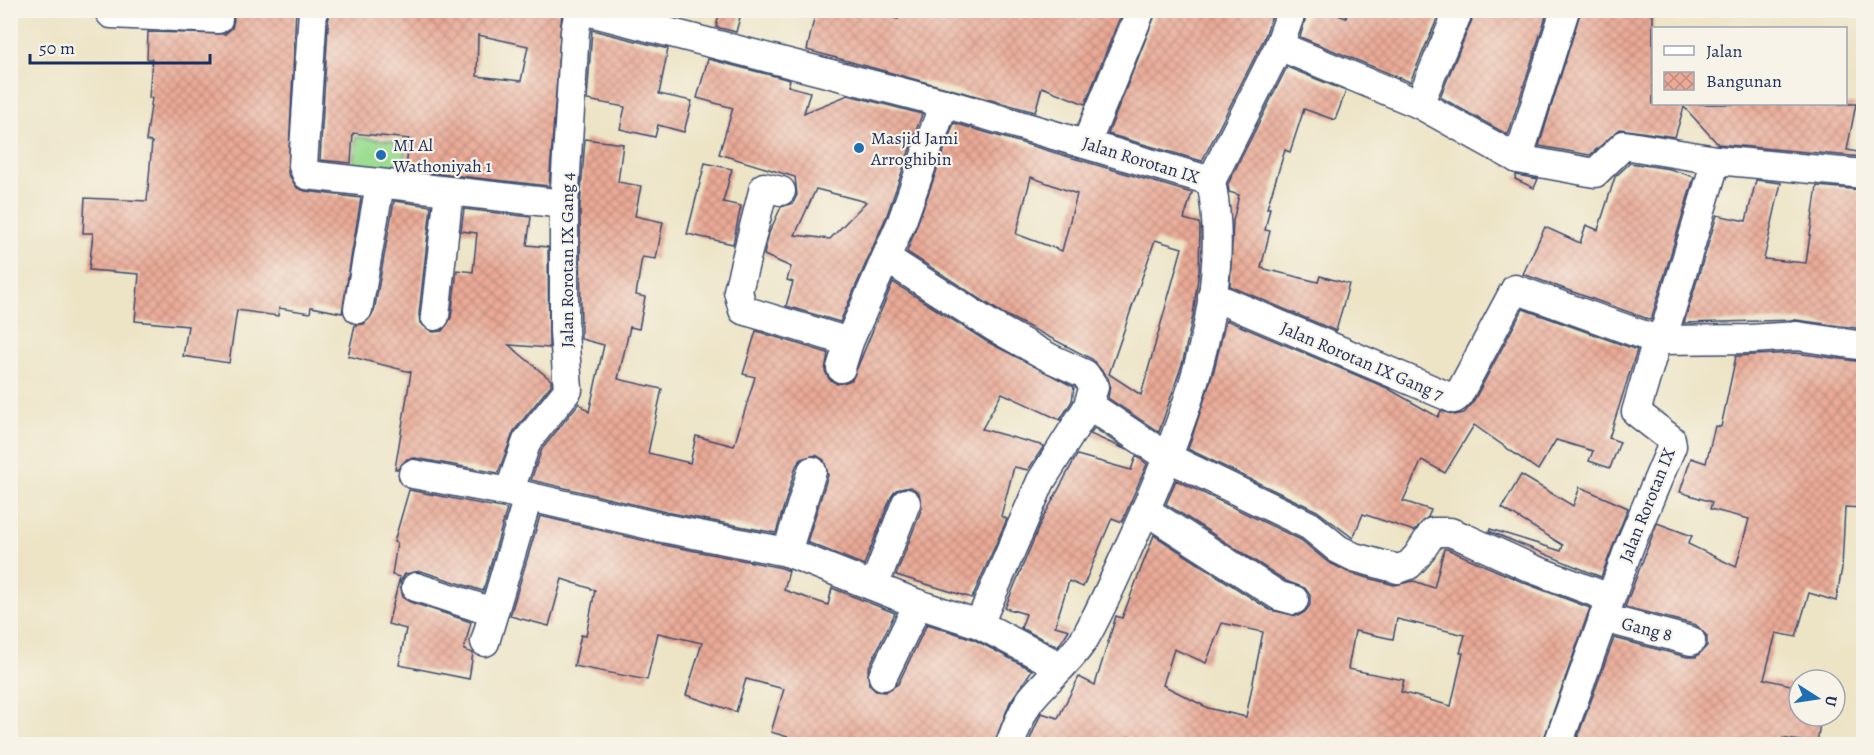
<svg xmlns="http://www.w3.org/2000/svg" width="1874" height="755" viewBox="0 0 1874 755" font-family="Alegreya,serif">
	<defs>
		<pattern id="building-cross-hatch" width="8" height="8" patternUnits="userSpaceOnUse" patternTransform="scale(1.5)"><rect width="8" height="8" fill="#ebaa96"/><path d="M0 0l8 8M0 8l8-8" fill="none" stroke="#be8b7e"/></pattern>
	</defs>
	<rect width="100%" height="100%" fill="#f7f3e8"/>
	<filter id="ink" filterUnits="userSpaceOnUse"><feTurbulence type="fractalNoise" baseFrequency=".0167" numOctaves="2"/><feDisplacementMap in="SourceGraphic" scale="12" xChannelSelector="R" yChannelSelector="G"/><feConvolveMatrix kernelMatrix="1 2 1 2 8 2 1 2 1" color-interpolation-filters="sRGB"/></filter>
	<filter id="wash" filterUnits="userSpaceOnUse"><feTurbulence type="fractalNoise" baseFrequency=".008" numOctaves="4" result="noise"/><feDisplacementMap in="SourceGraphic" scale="24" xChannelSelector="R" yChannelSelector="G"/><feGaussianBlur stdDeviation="1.35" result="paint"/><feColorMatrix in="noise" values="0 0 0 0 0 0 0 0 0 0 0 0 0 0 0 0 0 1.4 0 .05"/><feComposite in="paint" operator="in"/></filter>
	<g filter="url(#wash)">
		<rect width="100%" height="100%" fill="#ede4c6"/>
		<polygon fill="#9ddd92" stroke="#5c8678" stroke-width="1.5" points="356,137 406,142 402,181 352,176"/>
		<g id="blocks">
			<g fill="url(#building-cross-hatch)" fill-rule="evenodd">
				<polygon points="232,10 296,10 288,173 297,188 305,191 361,198 342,313 311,307 310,313 279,308 278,316 237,310 229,363 183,356 188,326 135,321 139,274 89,270 93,233 83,233 85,198 147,201 152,142 146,141 152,98 149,98 152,59 147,59 148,32 225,34 232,28 234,20"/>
				<path d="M329 10 562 12 549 186 406 170 409 139 353 133 351 163 320 160ZM478 35 528 46 521 81 477 76Z"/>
				<polygon points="720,10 742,10 736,32 716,27"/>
				<polygon points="816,10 832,10 856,16 858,10 862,10 898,19 900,10 1123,10 1085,104 1042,87 1035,112 807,50"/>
				<polygon points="1157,10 1274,10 1264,39 1202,161 1108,134"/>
				<polygon points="1308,10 1325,10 1346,18 1348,10 1441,10 1410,82 1300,37"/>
				<polygon points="1476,10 1548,10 1508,135 1440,97"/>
				<polygon points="1581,10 1653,10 1653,104 1856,104 1847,150 1863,153 1862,157 1718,144 1684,107 1675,137 1620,129 1590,155 1539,146"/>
				<polygon points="592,30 668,49 659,94 692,101 684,132 658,125 655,137 620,129 625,107 587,100"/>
				<path d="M708 59 790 80 788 86 810 92 804 113 848 95 922 114 887 215 840 322 786 306 793 282 787 280 791 267 764 255 769 233 781 207 793 203 797 195 795 177 719 154 733 108 697 98ZM816 189 866 202 830 239 795 235Z"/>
				<polygon points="1287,67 1346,91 1335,120 1304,109 1290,152 1285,150 1267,208 1270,208 1265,230 1270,231 1261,268 1318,282 1320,276 1349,284 1336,331 1230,286 1233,221 1239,195 1229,192 1228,184"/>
				<path d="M954 123 1192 193 1184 219 1199 223 1200 227 1199 270 1193 315 1183 361 1159 432 1108 398 1110 385 1108 378 1092 359 1002 313 907 252ZM1031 177 1077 194 1062 251 1016 234ZM1155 240 1182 248 1141 395 1109 374Z"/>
				<polygon points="585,139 623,144 618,182 641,186 635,216 663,222 656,259 642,257 636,295 645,297 639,329 630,327 618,379 662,389 648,453 690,463 696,436 734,446 755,377 743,374 756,331 828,353 825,371 829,379 837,384 852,380 893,282 986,341 1074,387 1072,401 1060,420 1002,393 982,429 1044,446 1028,470 1014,467 1001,516 1007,519 972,598 896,575 922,508 919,493 911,487 896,490 891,497 864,565 807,542 828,475 824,460 816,455 801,459 796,466 776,533 666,512 531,480 542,449 579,403 589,412 604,345 581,339 580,205"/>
				<polygon points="705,163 732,169 723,202 741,206 733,244 687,234"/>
				<polygon points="1630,163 1670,169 1694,177 1651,320 1523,274 1545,227 1580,243 1586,225 1598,230 1615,177"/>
				<polygon points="1516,175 1538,179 1534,188 1515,179"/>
				<polygon points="1756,180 1781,183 1764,259 1806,263 1817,186 1863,190 1863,329 1796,320 1684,323 1717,215 1746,221"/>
				<polygon points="394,201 431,206 419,314 420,323 433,332 442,331 451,318 457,270 473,272 477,233 461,231 464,209 531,217 527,245 548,247 549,348 509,345 551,380 551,385 514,431 498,473 415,458 407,459 398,469 395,469 411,372 348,356 355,325 364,324 374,312"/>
				<polygon points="1523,309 1637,350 1609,438 1620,442 1610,468 1589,461 1593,451 1556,440 1538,470 1474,425 1445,473 1422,460 1403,501 1431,510 1428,517 1414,531 1363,514 1353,538 1317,511 1188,449 1214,370 1226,320 1387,388 1438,417 1441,411 1455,415 1464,413 1472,404"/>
				<polygon points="1796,353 1863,362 1863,508 1845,507 1842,568 1836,601 1809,593 1796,637 1776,633 1764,679 1799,687 1799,716 1821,716 1817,744 1783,738 1782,744 1575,744 1614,638 1687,657 1696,657 1707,646 1707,636 1696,625 1625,607 1657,523 1692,536 1688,544 1736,567 1749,519 1710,509 1712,502 1680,492 1691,458 1706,463 1715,426 1721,427 1736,356"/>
				<polygon points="1094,428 1127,450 1090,434"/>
				<polygon points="1077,455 1131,470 1136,456 1147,464 1122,522 1112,518 1083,587 1069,581 1055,626 1069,630 1058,647 1021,628 1026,614 1005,608 1041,522"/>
				<polygon points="1521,475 1573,506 1580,487 1628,508 1601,577 1489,531 1490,529 1561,551 1563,545 1502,508"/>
				<path d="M1176 480 1301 540 1328 562 1350 573 1394 585 1414 581 1434 588 1444 549H1447L1527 584 1590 608 1542 744H1473L1447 738V744H1144L1128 737 1124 744H1028L1041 713 1058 718 1079 677 1095 685 1116 616 1122 618 1154 535 1270 610 1298 616 1305 612 1310 605V595L1305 588 1286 581 1166 504ZM1397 619 1465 635 1460 653H1463L1451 706 1401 692 1404 680 1348 669 1355 631 1393 639ZM1222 623 1263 632 1246 717 1208 708 1163 685 1174 649 1206 663Z"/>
				<polygon points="409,490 507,509 483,591 421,571 405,574 400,582 403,598 410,602 471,622 464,650 473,653 469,679 399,665 406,629 388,624 400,577 392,575 397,543 394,542"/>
				<polygon points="540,516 659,544 782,568 789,571 784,590 828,605 832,588 895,613 868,669 869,685 876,691 885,692 898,684 927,624 973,639 1032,670 1010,702 994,744 811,744 771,732 784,689 746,679 736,712 686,695 702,643 658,633 647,680 574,666 581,635 586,636 595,590 562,579 549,626 510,616"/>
			</g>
		</g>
	</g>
	<g filter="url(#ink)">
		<use href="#blocks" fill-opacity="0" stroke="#3a4a6e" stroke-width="1.5"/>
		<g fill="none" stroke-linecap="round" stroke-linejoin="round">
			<defs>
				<g id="minor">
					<polyline points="108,10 111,14 218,19"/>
					<polyline points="313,10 303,166 307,175 564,204"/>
					<path d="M582 10 944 103 1211 181C1235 298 1180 435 1132 540 1117 573 1103 606 1085 638 1071 661 1048 678 1031 699 1021 712 1016 729 1010 744"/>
					<polyline points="1279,46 1419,104 1518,159 1595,173 1624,145 1716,160 1864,174"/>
					<polyline points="1419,104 1459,10"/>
					<polyline points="1086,144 1141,10"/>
					<polyline points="1518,159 1565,10"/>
					<polyline points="1211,181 1279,46 1292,10"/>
					<polyline points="781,191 764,187 738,291 743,310 849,342"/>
					<polyline points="886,258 994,327 1050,358 1085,374 1094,387 1087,408 1098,411 1167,457 1310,526 1338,549 1354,557 1398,569 1409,565 1418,555 1433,532 1450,532 1465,538 1533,569 1610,598"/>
					<polyline points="1212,296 1454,399 1458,396 1515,289 1657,340 1666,327 1716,160"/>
					<polyline points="358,309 380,184"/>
					<polyline points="435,316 449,191"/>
					<polyline points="841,368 849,342 902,221 944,103"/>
					<polyline points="413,474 509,492 663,528 787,552 918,604 979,624 1061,667"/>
					<polyline points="509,492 527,441 568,390 564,331 564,204 575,31 579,10"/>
					<polyline points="1145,510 1279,596 1294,600"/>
					<polyline points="787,552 812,471"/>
					<polyline points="874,586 906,503"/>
					<polyline points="416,587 493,612"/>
					<polyline points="1603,618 1691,641"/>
					<polyline points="979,624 1041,481 1087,408"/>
					<polyline points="485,642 528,497"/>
					<polyline points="883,676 918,604"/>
					<polyline points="1558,744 1630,545 1672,446 1671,439 1636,412 1657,340 1751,339 1797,336 1864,346"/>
				</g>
			</defs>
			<use href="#minor" stroke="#3a4a6e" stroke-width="31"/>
			<use href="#minor" stroke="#fff" stroke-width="28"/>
		</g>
	</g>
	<g fill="#1f6fb2" stroke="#f7f3e8" stroke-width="2">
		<circle cx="859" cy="148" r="6"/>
		<circle cx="381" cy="155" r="6"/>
	</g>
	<g text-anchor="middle" stroke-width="4.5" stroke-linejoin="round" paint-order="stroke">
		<g font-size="18" fill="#1b2f5e" stroke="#f7f3e8" text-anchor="start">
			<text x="871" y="144">Masjid Jami<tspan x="871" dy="21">Arroghibin</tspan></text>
			<text x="393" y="151">MI Al<tspan x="393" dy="21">Wathoniyah 1</tspan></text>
		</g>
		<g font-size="18" fill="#1b2f5e" stroke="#f7f3e8">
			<text transform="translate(1141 160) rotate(17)" y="6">Jalan Rorotan IX</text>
			<text transform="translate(567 260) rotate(-90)" y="6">Jalan Rorotan IX Gang 4</text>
			<text transform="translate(1362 361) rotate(23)" y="6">Jalan Rorotan IX Gang 7</text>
			<text transform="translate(1647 505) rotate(-68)" y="6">Jalan Rorotan IX</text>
			<text transform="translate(1647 629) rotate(14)" y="6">Gang 8</text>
		</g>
	</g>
	<rect width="1874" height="755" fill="none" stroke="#f7f3e8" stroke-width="36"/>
	<rect x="1652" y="27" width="195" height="78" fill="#f7f3e8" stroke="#9fa5b1" stroke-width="1.5"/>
	<rect x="1664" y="46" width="30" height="9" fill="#ffffff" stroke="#9fa5b1" stroke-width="1.5"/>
	<text x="1706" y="57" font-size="18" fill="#1b2f5e">Jalan</text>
	<rect x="1664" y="72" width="30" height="18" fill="url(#building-cross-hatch)" stroke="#9fa5b1" stroke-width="1.5"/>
	<text x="1706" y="87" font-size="18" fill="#1b2f5e">Bangunan</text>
	<g transform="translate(1817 698) rotate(102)"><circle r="28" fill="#f7f3e8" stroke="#9fa5b1" stroke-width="1.5"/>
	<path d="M0-4.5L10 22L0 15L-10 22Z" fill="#1f6fb2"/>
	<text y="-9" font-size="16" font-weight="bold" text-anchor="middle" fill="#1b2f5e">U</text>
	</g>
	<path d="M30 54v9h180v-9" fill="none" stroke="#1b2f5e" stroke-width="3"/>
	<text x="39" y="54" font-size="18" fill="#1b2f5e" stroke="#f7f3e8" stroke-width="4.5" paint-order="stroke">50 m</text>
</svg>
